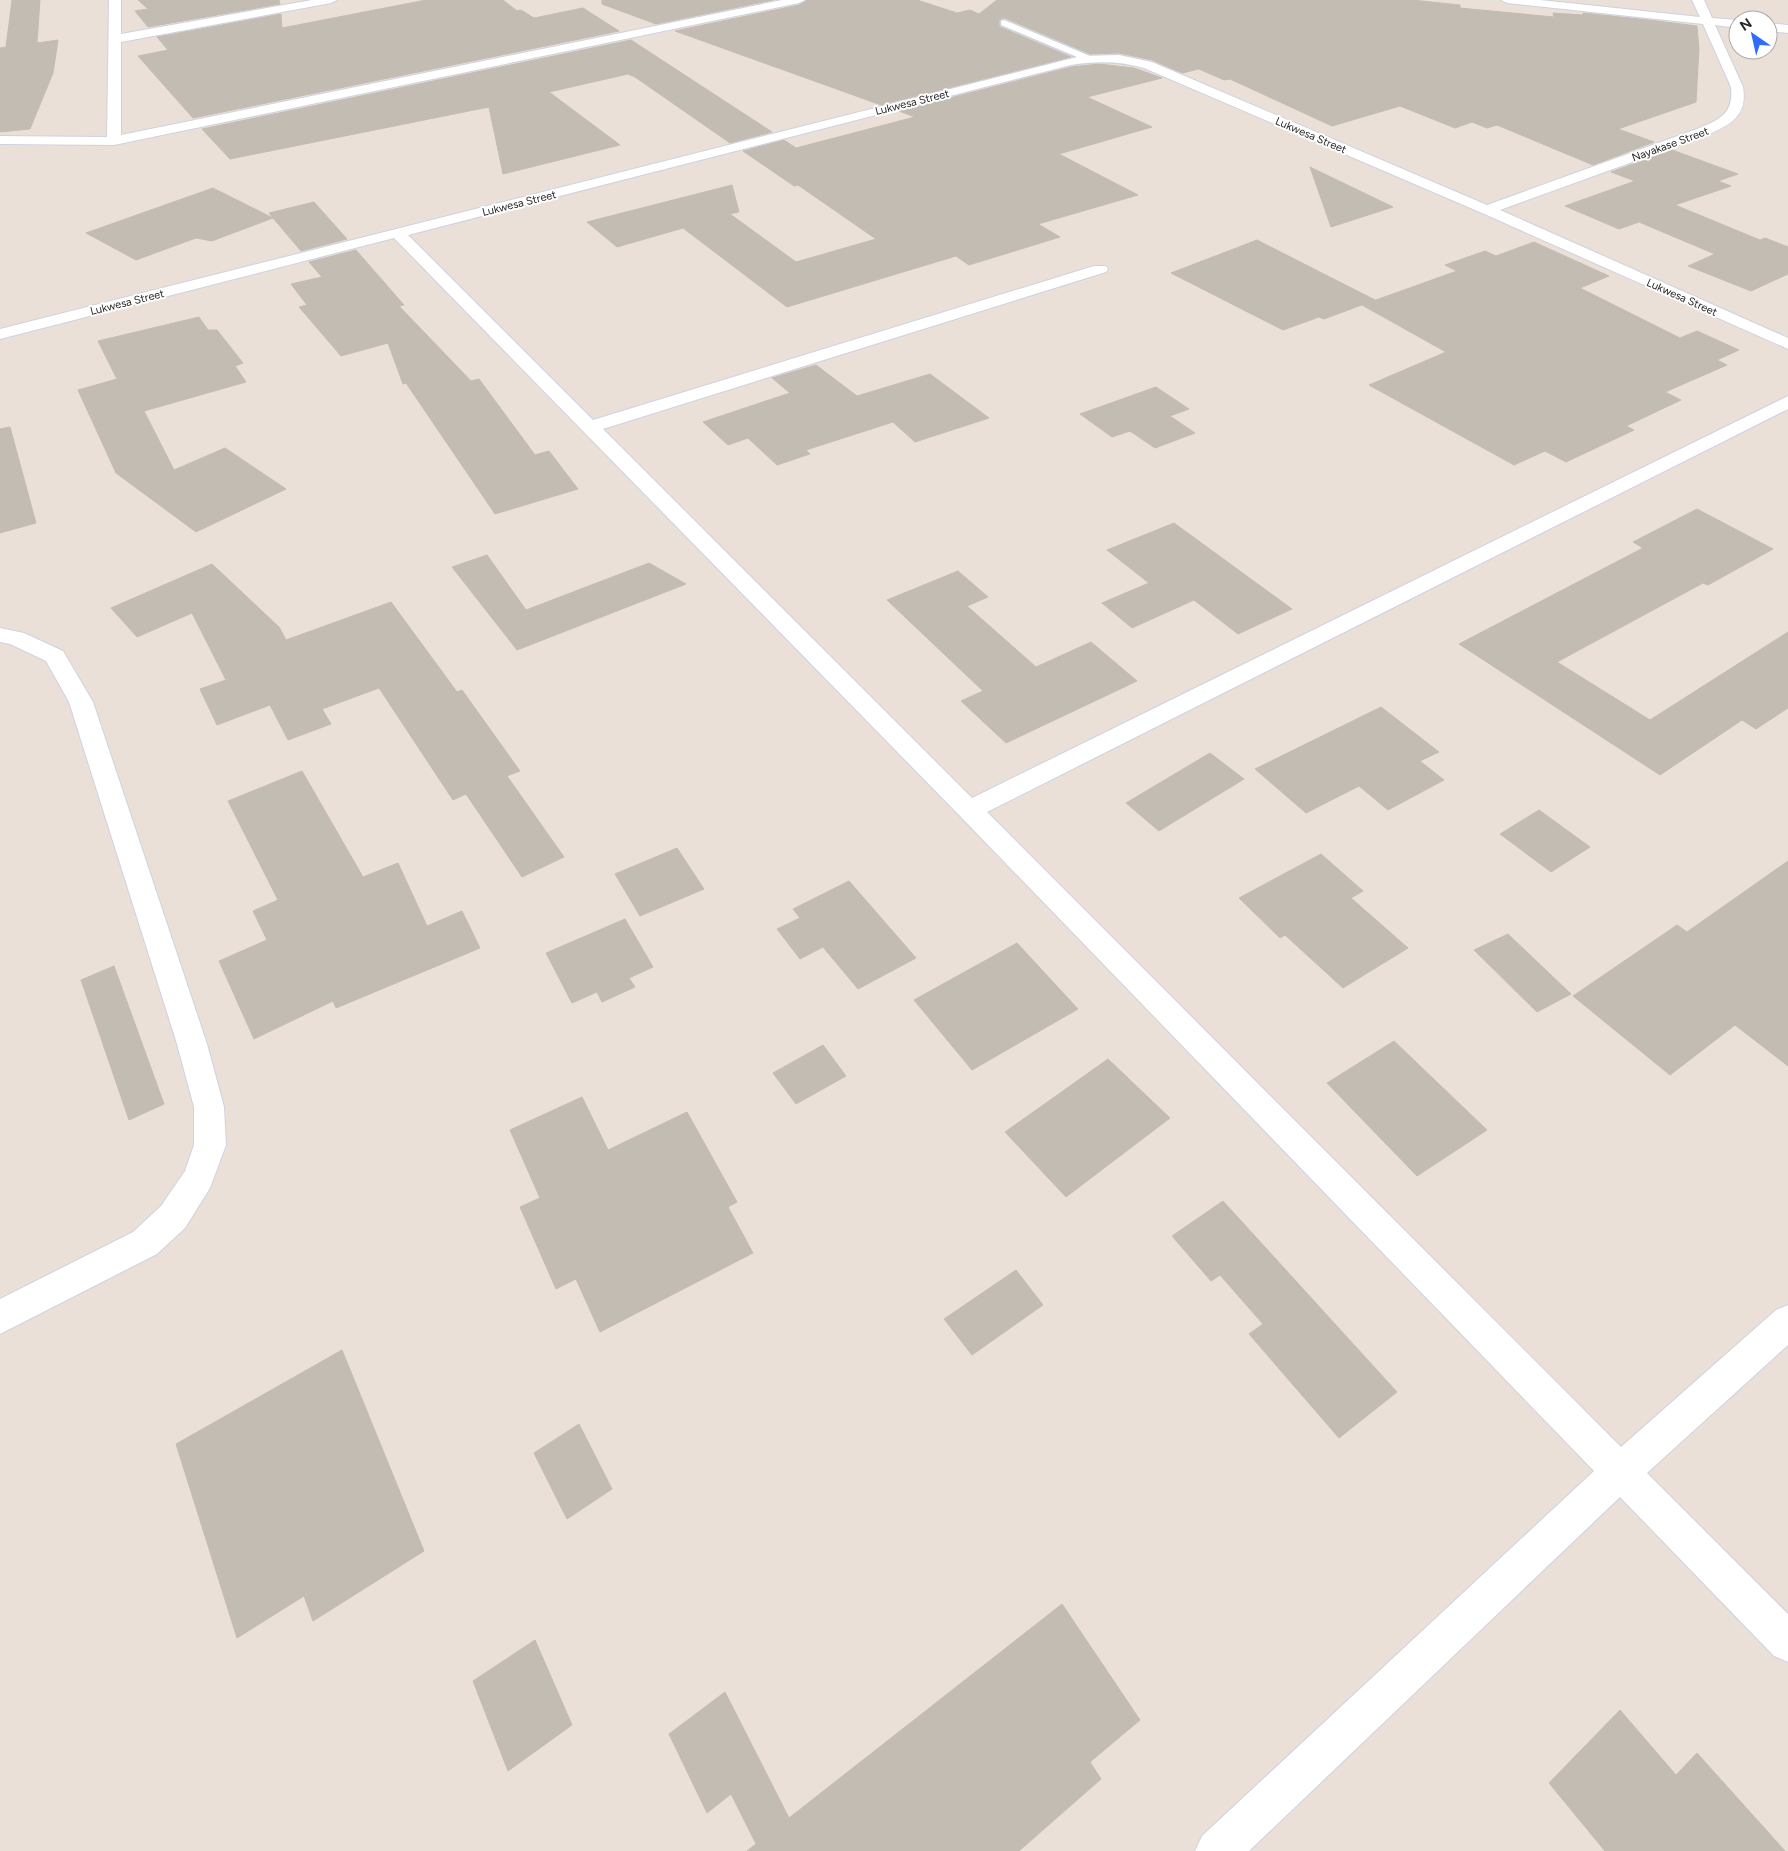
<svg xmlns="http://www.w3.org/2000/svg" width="1788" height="1851" viewBox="0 0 1788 1851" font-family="Figtree,sans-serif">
	<rect width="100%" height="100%" fill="#ebe0d7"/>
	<g fill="#c2bcb3" stroke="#c5bcb1">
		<polygon points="12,0 40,0 37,43 58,40 53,73 30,129 0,132 0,48 6,47"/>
		<polygon points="138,0 279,0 280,4 148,27 135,11 148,9"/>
		<polygon points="426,0 503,0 517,11 521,10 534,18 583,8 619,31 193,118 138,56 168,50 157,37 281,14 282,28"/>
		<polygon points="602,0 773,0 656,24 602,4"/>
		<polygon points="807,0 917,0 957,13 970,10 979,14 997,0 1412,0 1460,5 1460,8 1554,17 1553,13 1583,15 1583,13 1649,20 1697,26 1699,49 1696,102 1618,129 1654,142 1593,165 1497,125 1487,128 1472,122 1455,128 1400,106 1332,126 1230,79 1224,80 1199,69 1182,73 1152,60 1119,53 1090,54 1005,18 999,20 1000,27 1071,57 881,105 675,31 799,5"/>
		<polygon points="631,40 772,132 730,143 635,77 628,74 549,92 620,145 503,174 489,107 230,159 202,129"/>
		<polygon points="1099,64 1134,68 1162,78 1087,97 1152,127 1059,154 1138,195 1038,224 1060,237 969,265 956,256 787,307 683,228 617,247 587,222 732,185 739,212 730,214 796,262 876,239 798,185 794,186 743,151 784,140 796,148 915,117 899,111 1071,67"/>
		<polygon points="1672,150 1738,174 1718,181 1731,186 1675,205 1760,240 1765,238 1788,247 1788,274 1751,291 1688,266 1715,254 1639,222 1619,229 1565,206 1635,181 1611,172"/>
		<polygon points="1310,167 1393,207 1331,227"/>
		<polygon points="213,188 273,218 269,213 314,202 347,239 301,251 273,218 212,241 196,238 136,260 86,233"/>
		<polygon points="1257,240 1375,300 1324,319 1319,317 1283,330 1171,273"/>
		<polygon points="1534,242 1609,276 1580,288 1680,338 1697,331 1739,350 1717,360 1727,365 1665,392 1681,400 1626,426 1634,430 1566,462 1545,451 1514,465 1369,385 1446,352 1362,305 1457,271 1445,265 1485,251 1496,256"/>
		<polygon points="356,250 404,305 399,306 471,381 479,379 535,455 549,451 578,489 495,514 406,383 403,384 388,343 341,356 299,307 307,305 291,284 322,277 309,262"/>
		<polygon points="199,317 208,330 217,330 243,363 235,366 246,382 144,411 174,470 225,448 286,489 196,532 116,473 78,390 117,379 98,341"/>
		<polygon points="816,365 857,396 930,374 989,418 915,442 893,422 806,450 810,454 777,465 748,438 728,445 703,422 790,393 772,378"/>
		<polygon points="1156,387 1189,409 1170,416 1195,433 1155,448 1130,431 1112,437 1080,414"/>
		<polygon points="10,427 36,523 0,533 0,429"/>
		<polygon points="1697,509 1773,549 1708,585 1703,583 1557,662 1650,720 1788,632 1788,708 1756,729 1742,720 1660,775 1459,644 1643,548 1633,542"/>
		<polygon points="1174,523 1292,609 1238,634 1194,600 1132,628 1102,603 1149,583 1107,550"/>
		<polygon points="487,555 526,610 649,563 686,584 517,650 452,567"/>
		<polygon points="212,564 279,627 286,640 391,602 457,692 462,690 520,771 507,776 564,857 522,877 466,794 453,800 379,688 322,709 331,724 288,740 270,705 217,725 200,689 226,680 192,613 137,637 111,608"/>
		<polygon points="958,571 988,597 967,606 1036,667 1091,642 1137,681 1006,743 961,701 983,691 887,600"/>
		<polygon points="1381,707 1439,752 1420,761 1444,780 1388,810 1359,786 1306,813 1255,769"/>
		<polygon points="1210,753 1244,779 1159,831 1126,803"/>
		<polygon points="302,771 363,877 398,863 427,926 462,911 480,948 336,1008 333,1001 254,1039 219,961 267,940 253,911 278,900 228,801"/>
		<polygon points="1539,810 1590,847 1551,872 1500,834"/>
		<polygon points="677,848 704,889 640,916 615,874"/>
		<polygon points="1321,854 1363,891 1351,898 1408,948 1343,988 1285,935 1280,938 1239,898"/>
		<polygon points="1788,861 1788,1066 1735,1025 1670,1075 1573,996 1677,925 1687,932"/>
		<polygon points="849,881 916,958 858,989 823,947 800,959 777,929 800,918 793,909"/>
		<polygon points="625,919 653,967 629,978 635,987 602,1002 597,992 572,1003 546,953"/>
		<polygon points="1508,934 1571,994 1537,1012 1474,950"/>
		<polygon points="1017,943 1078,1009 972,1070 914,1000"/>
		<polygon points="114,966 164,1104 129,1120 81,980"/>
		<polygon points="1394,1041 1487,1130 1417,1176 1327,1083"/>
		<polygon points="823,1045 846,1076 796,1104 773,1073"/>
		<polygon points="1108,1059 1170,1118 1066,1197 1005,1132"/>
		<polygon points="582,1097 608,1150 687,1112 737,1202 728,1207 753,1253 600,1332 576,1279 556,1289 520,1207 540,1198 510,1130"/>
		<polygon points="1223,1201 1397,1392 1339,1438 1249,1334 1263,1324 1220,1275 1211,1281 1172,1236"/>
		<polygon points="1016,1270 1043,1305 972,1355 944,1319"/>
		<polygon points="342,1350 424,1551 313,1621 304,1596 237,1638 176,1444"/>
		<polygon points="579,1424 612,1489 567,1519 534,1453"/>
		<polygon points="1062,1604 1140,1720 1090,1762 1101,1779 1019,1851 747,1851 756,1844 731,1794 707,1813 669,1734 725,1692 789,1818"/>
		<polygon points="535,1640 572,1725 508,1771 473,1681"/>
		<polygon points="1620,1710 1676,1775 1697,1753 1785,1851 1605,1851 1549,1783"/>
	</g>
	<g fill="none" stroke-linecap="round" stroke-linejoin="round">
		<defs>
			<polygon id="lane" points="1004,20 1090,56 1092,58 1087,61 1084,60 1001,25 1001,21"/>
			<g id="street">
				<polygon points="109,0 121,0 121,34 312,0 337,0 331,3 121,42 121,135 782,0 805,0 799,3 114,145 0,144 0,136 107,137"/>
				<path d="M1501 0H1540L1700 17 1692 0H1704L1712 18 1738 20V28L1715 25 1743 87C1748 116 1730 125 1707 135L1500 210 1788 338V349L1482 213 1144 68C1119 61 1096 61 1071 65L408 235 593 420 1094 266H1106L1108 269 1106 272 603 429 972 798 1788 396V409L987 812 1621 1447 1776 1310 1788 1305V1345L1647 1473 1788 1614V1662L1774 1656 1620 1497 1249 1851H1195L1202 1836 1594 1471 960 816 394 238 0 339V329L1081 56 1119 55 1152 62 1487 205 1697 129C1719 120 1734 114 1731 87L1703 24 1507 3Z"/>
				<polygon points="1768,23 1788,25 1788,33 1768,31"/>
				<polygon points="0,628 24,633 63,651 93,702 207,1044 224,1107 226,1145 210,1188 185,1228 157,1254 0,1334 0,1299 133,1232 161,1206 185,1171 194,1145 194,1107 177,1044 69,702 46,661 10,644 0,642"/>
			</g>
		</defs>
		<use href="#lane" stroke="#cdd2e1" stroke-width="3"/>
		<use href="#street" stroke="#cdd2e1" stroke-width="2"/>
		<use href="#lane" fill="#fff" fill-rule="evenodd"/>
		<use href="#street" fill="#fff" fill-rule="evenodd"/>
	</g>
	<g text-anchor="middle" stroke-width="4" stroke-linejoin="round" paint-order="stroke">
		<g font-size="11" fill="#272727" stroke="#fff">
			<text transform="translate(912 102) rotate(-14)" y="4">Lukwesa Street</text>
			<text transform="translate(1311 135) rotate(23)" y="4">Lukwesa Street</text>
			<text transform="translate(1670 144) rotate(-20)" y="4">Nayakase Street</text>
			<text transform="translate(519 203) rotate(-14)" y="4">Lukwesa Street</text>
			<text transform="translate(1682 297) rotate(24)" y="4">Lukwesa Street</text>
			<text transform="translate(127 302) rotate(-14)" y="4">Lukwesa Street</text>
		</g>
	</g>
	<g transform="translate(1753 35) rotate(326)"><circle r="24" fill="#ffffff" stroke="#a9a9a9"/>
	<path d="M0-4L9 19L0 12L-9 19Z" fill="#306bff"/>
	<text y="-8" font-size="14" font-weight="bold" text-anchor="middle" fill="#272727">N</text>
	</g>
</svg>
